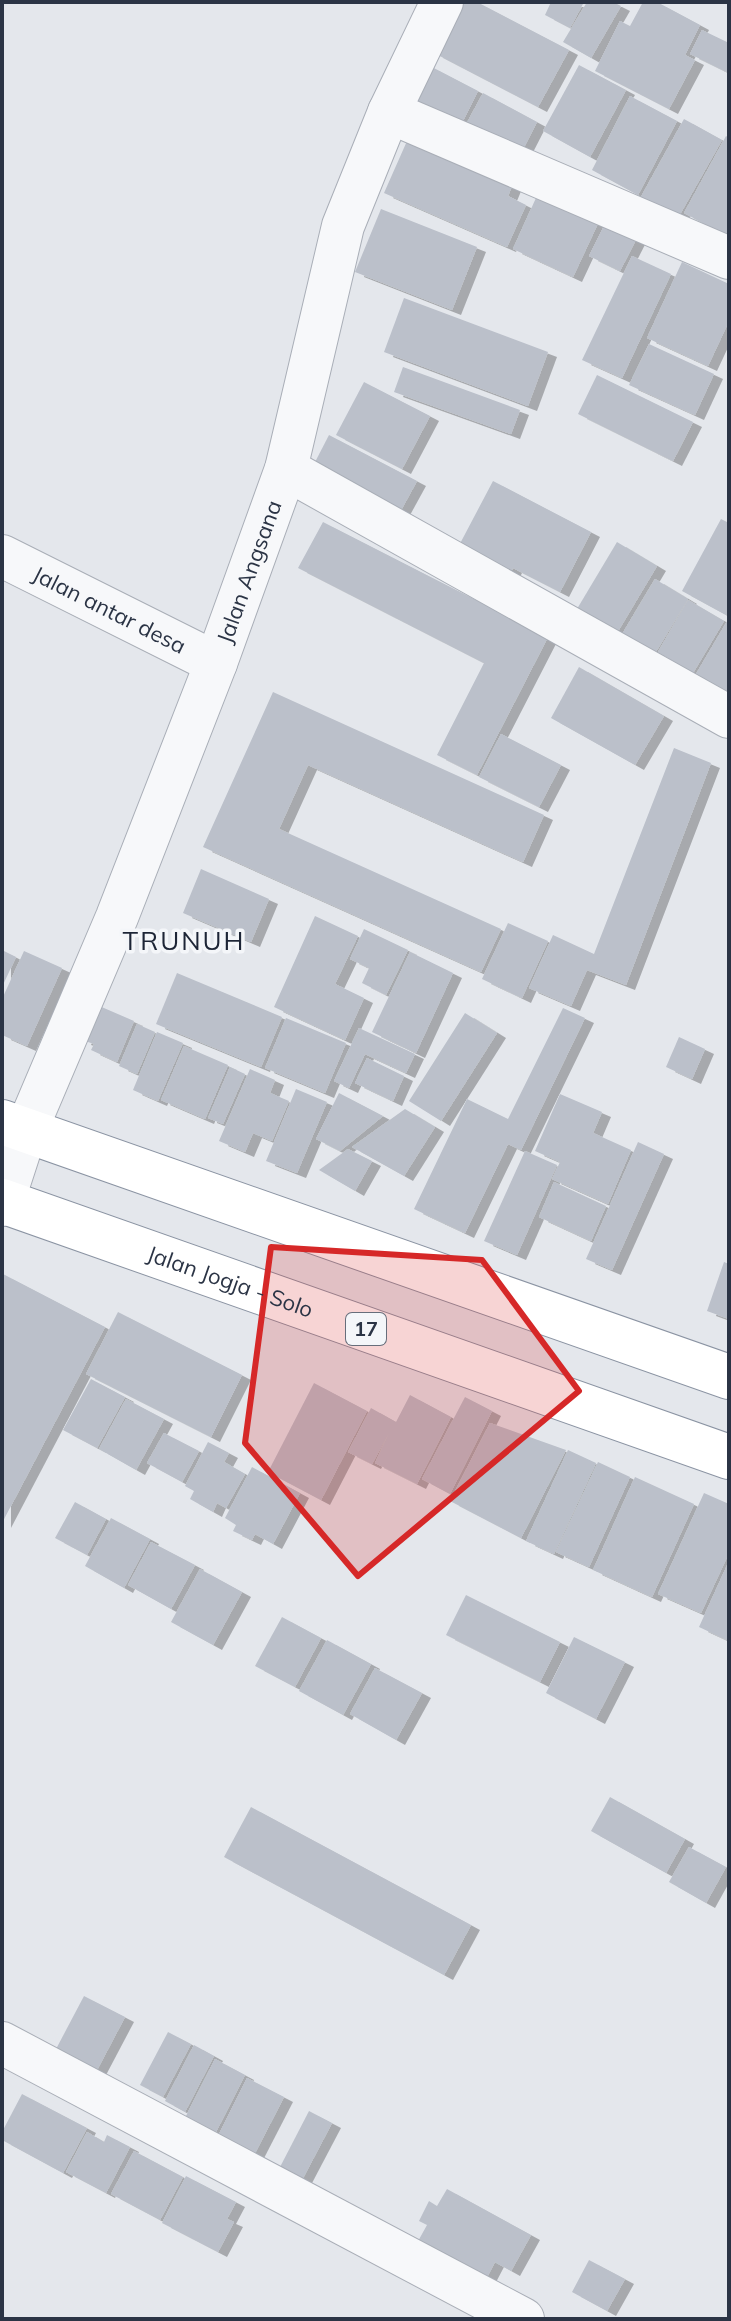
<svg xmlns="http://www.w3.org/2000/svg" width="731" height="2321" viewBox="0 0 731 2321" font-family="Mulish,sans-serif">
	<defs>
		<filter id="shadow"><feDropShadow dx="9" dy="5" stdDeviation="0" flood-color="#0004"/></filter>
	</defs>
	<rect width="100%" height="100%" fill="#e4e7ec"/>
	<g fill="#bbc0ca" filter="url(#shadow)">
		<polygon points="460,2 477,2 569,50 538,107 434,53"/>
		<polygon points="551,2 584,2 570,28 545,15"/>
		<polygon points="587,2 613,2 621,6 591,58 563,42"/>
		<polygon points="643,2 657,2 700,25 685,55 695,60 669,109 595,71 620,21 630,26"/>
		<polygon points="702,30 729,43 729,73 690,54"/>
		<polygon points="579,65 626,90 590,157 543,131"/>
		<polygon points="430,66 478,91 456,135 407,110"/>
		<polygon points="483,93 537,122 518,159 463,130"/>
		<polygon points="630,96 677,121 638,195 592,170"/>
		<polygon points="684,119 722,140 674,225 637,204"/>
		<polygon points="411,132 515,179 508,196 526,205 507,247 384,193"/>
		<polygon points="726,136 729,138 729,237 684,213"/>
		<polygon points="540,189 601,217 573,277 513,249"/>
		<polygon points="381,209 477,247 452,310 355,272"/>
		<polygon points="611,212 642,228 620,271 589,256"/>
		<polygon points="632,256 671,274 622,378 582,360"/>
		<polygon points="682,262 729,284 729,321 708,366 647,338"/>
		<polygon points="404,298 548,352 528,406 384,352"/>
		<polygon points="649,344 714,374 695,415 629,385"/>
		<polygon points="403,367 520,410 511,434 394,392"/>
		<polygon points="597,375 693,422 673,461 578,414"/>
		<polygon points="364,382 430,416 402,469 336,435"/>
		<polygon points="329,435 417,481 400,512 313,466"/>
		<polygon points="493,481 591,532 560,592 513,568 506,582 454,555"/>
		<polygon points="721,519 729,523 729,610 726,615 682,591"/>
		<polygon points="323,522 548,637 477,775 437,755 484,663 298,568"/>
		<polygon points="617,542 657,566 611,643 571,619"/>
		<polygon points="655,579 688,599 648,665 615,646"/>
		<polygon points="688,600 724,621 693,673 658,652"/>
		<polygon points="729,618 729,709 689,686"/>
		<polygon points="579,667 664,716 635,765 551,718"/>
		<polygon points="273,692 544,815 523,862 308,765 279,829 501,929 481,972 203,847"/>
		<polygon points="501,734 561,765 539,807 479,777"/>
		<polygon points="674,748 711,763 626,985 587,970 571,1006 529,988 553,935 594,954"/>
		<polygon points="201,869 269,899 251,942 183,913"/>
		<polygon points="315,916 358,936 335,984 364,998 345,1040 274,1007"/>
		<polygon points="508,923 548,941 522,998 482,979"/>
		<polygon points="364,929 408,950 386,995 362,983 369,968 350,959"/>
		<polygon points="2,950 16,957 2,987"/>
		<polygon points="24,951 62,968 27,1046 2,1035 2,999"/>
		<polygon points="410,952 453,973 416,1053 372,1032"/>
		<polygon points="177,973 282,1017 261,1067 156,1024"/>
		<polygon points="97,1005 134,1021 117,1062 91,1050 94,1044 82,1040"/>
		<polygon points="563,1008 585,1018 521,1150 508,1144 465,1233 414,1209 467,1099 508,1119"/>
		<polygon points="465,1013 497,1033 441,1121 409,1101"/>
		<polygon points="286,1018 346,1043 325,1093 265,1068"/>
		<polygon points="137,1024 155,1032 137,1074 119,1066"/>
		<polygon points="359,1028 415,1054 406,1073 365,1054 349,1088 334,1081"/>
		<polygon points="157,1032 183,1043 158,1101 133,1090"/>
		<polygon points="679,1037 705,1049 692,1079 666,1067"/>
		<polygon points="184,1046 228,1065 205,1119 161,1100"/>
		<polygon points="367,1058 404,1076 393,1101 355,1083"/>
		<polygon points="230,1067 245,1074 223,1124 208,1118"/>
		<polygon points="250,1069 275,1080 270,1093 289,1101 272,1141 253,1133 245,1152 219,1141"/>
		<polygon points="296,1089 327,1102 297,1173 266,1161"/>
		<polygon points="339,1093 383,1116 340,1151 316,1139"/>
		<polygon points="560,1094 602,1112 593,1133 631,1150 608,1204 552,1179 560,1162 535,1151"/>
		<polygon points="405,1109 435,1127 404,1176 352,1147"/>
		<polygon points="638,1142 664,1154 612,1270 586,1259"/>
		<polygon points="348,1149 372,1161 355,1191 319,1170"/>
		<polygon points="525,1151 557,1165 517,1255 484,1241"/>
		<polygon points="554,1182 606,1206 591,1241 539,1217"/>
		<polygon points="724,1262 729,1264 729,1319 707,1311"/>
		<polygon points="3,1274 105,1327 2,1523 2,1276"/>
		<polygon points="118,1312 242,1375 211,1437 86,1374"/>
		<polygon points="91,1379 125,1397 97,1448 63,1430"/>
		<polygon points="314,1383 367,1411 321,1500 268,1472"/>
		<polygon points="410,1395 451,1417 417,1484 375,1463 389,1433 372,1464 348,1452 371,1408 396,1422"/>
		<polygon points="465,1397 492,1411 450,1494 422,1479"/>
		<polygon points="126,1399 164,1419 136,1470 99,1449"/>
		<polygon points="490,1423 566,1450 521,1538 450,1501"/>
		<polygon points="164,1433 199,1451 182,1482 147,1463"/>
		<polygon points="208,1442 229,1453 224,1462 245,1474 226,1508 217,1503 213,1512 190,1499 194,1491 185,1486"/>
		<polygon points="568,1450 596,1463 554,1554 526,1541"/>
		<polygon points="598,1462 630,1477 589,1567 556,1552"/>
		<polygon points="252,1467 300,1493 273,1544 255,1534 252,1540 233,1531 236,1525 225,1518"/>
		<polygon points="635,1477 694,1504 652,1597 593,1570"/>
		<polygon points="704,1493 729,1504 729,1553 701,1613 658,1594"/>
		<polygon points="75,1502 106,1519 87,1555 55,1538"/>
		<polygon points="111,1518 150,1539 124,1588 85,1566"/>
		<polygon points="151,1542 195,1565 171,1609 128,1585"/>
		<polygon points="729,1561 729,1641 699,1627"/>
		<polygon points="200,1569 242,1592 213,1645 171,1622"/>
		<polygon points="466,1595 560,1642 540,1682 446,1635"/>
		<polygon points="282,1617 321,1638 295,1687 255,1666"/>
		<polygon points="574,1637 625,1662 596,1719 546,1693"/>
		<polygon points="327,1640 371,1664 343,1715 299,1691"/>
		<polygon points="375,1668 422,1693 396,1740 350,1714"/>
		<polygon points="610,1797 685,1839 666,1873 591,1831"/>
		<polygon points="251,1807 471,1925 444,1975 224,1857"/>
		<polygon points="689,1847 726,1867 706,1903 669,1882"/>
		<polygon points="84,1996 125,2017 96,2072 55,2051"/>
		<polygon points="168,2032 191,2044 163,2097 140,2085"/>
		<polygon points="194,2045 214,2056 185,2112 165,2101"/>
		<polygon points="215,2059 245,2075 215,2134 185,2118"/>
		<polygon points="247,2078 284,2097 252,2159 216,2140"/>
		<polygon points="22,2094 87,2128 63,2173 2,2140 2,2132"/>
		<polygon points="309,2111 332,2123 302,2180 279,2169"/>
		<polygon points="87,2132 104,2142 107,2135 130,2147 106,2193 66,2172"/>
		<polygon points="134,2151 183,2177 160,2220 111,2194"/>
		<polygon points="186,2176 236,2202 227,2219 234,2222 218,2252 162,2223"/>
		<polygon points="447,2189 531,2235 511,2271 495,2262 485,2281 417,2243 427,2225 419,2221 429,2201 437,2206"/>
		<polygon points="589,2260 625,2279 607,2311 572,2292"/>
	</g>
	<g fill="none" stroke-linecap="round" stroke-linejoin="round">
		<defs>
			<g id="minor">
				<polyline points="389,112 729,258"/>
				<polyline points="286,469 729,717"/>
				<path id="s1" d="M2 556 216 663"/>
				<path id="s2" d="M2 1205 26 1131 117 917 216 663 286 469 343 226 389 112 442 2"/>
				<polyline points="2,2043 523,2319"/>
			</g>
			<g id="trunk">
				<polyline points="2,1122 729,1377"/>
				<path id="s3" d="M2 1201 729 1457"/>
			</g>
		</defs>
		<use href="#minor" stroke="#a9aeb7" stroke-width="44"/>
		<use href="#trunk" stroke="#8b94a3" stroke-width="46"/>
		<use href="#minor" stroke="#f7f8fa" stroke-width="42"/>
		<use href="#trunk" stroke="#fff" stroke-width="44"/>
	</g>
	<path fill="#d62828" fill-opacity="0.2" stroke="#d62828" stroke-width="6" stroke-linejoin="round" d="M271 1247 482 1260 579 1391 358 1576 245 1443Z"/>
	<g text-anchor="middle" stroke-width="7" stroke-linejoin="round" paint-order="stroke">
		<rect fill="#f4f6f9" stroke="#676e7b" stroke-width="2" x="346" y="1313" width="40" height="32" rx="6"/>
		<g font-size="20" font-weight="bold" fill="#2b3445">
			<text x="366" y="1336">17</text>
		</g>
		<g font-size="22" fill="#2b3445" stroke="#f4f6f9">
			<text dy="8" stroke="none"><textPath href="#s2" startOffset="680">Jalan Angsana</textPath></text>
			<text dy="8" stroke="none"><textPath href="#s1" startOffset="120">Jalan antar desa</textPath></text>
			<text dy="8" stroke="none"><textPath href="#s3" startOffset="242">Jalan Jogja - Solo</textPath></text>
		</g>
		<g font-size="26" letter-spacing="2" fill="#1d2536" stroke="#f4f6f9">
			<text x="184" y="950">TRUNUH</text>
		</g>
	</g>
	<rect width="731" height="2321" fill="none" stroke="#2b3445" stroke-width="8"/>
</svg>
